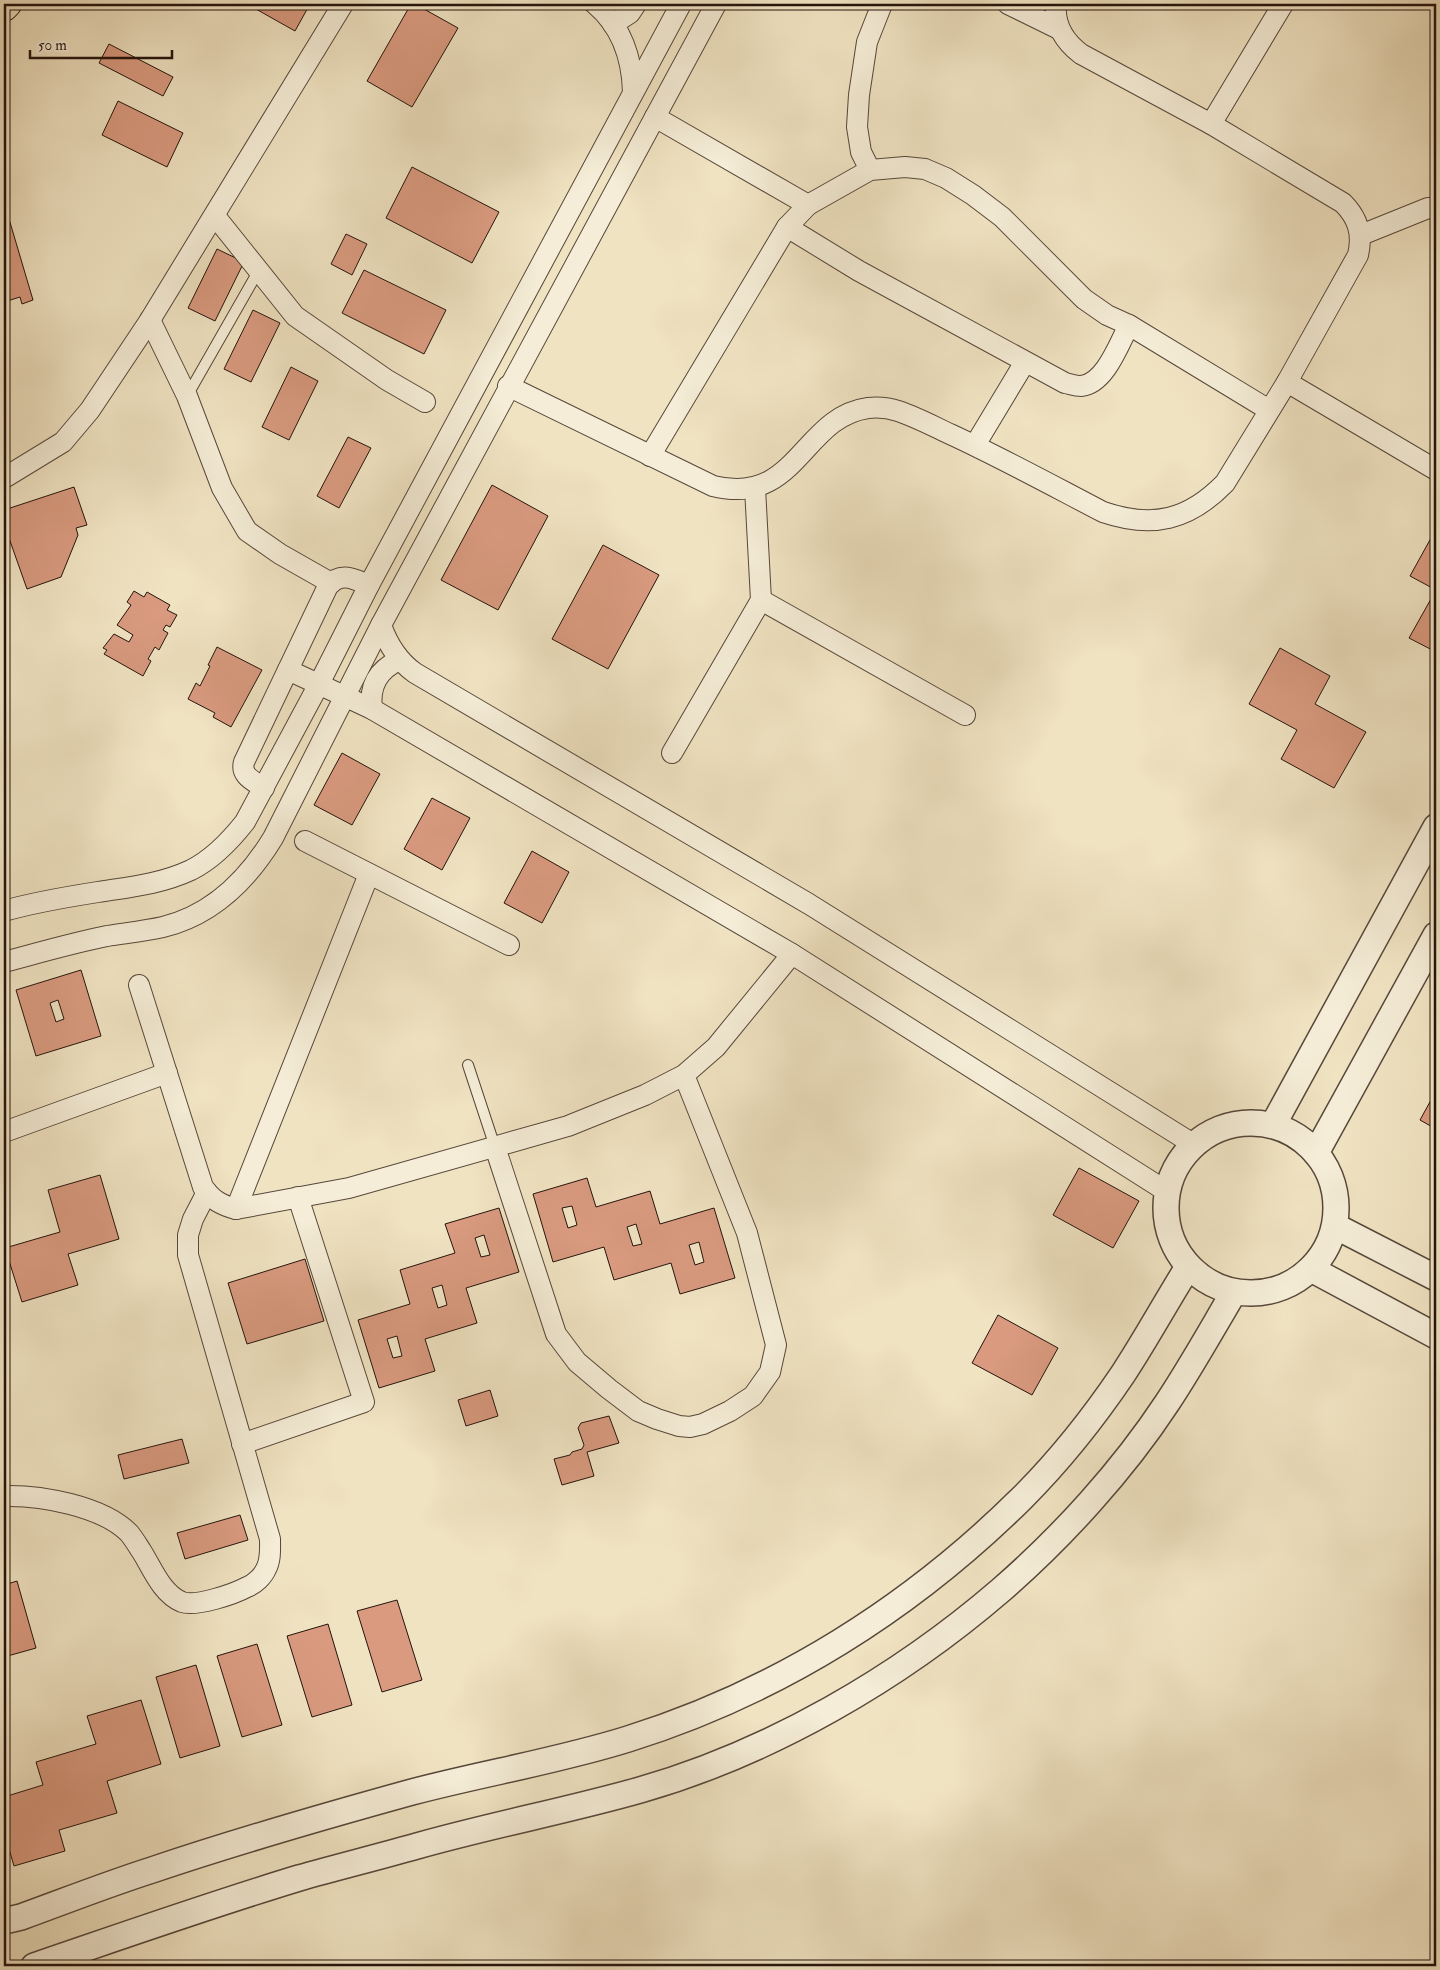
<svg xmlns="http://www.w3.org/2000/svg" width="1440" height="1970" viewBox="0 0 1440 1970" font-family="'IM FELL Double Pica',serif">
	<rect width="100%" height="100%" fill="#f0e3c2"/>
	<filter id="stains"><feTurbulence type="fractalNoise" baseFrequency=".004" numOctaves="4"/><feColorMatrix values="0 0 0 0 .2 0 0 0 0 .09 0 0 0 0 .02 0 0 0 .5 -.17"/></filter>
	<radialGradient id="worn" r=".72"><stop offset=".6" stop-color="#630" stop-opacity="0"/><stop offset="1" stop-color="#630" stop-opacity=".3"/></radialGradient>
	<g fill="#d99a7f" stroke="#24130d" fill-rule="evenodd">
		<polygon points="247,4 310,4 295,31"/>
		<polygon points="411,4 415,4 458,28 412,107 367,81"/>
		<polygon points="109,44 173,77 163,96 99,63"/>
		<polygon points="118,101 183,133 167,167 102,135"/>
		<polygon points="412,167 499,212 472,263 386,218"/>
		<polygon points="4,202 33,300 22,304 20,297 4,302"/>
		<polygon points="346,234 367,244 352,275 331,264"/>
		<polygon points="217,249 244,262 215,321 188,308"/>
		<polygon points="364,270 446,310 424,354 342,313"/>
		<polygon points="253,310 280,323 251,382 224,369"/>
		<polygon points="291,367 318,381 289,440 262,427"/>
		<polygon points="348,437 371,448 339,508 317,496"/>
		<polygon points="492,485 548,516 498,610 441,580"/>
		<polygon points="74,487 87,525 76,528 78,535 61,577 27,589 4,524 4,510"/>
		<polygon points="1436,529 1436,652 1409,638 1436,590 1410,576"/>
		<polygon points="603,545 659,575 608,669 552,639"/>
		<polygon points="134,591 144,597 147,592 170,605 167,610 177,615 170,627 166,625 163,630 168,633 159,650 155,647 148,659 151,661 143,676 104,654 107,650 103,648 114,634 129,642 133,635 117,625 131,605 127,602"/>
		<polygon points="217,647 262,670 231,727 213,717 215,713 188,699 196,683 200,686 210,666 208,665"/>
		<polygon points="1280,648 1330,676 1315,704 1366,732 1334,788 1281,759 1297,730 1249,704"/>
		<polygon points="342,753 380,774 352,825 314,805"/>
		<polygon points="432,798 470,818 442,870 404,849"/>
		<polygon points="532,851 569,872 542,923 504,903"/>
		<path d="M81 970 101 1036 36 1056 16 990ZM58 1000 64 1019 56 1022 50 1003Z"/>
		<polygon points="1436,1091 1436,1129 1420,1120"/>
		<polygon points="1079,1168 1139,1201 1113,1248 1053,1215"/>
		<polygon points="100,1175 119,1239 68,1254 78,1285 22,1302 5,1248 60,1232 48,1190"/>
		<path d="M587 1178 596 1207 650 1191 660 1224 714 1208 735 1278 680 1294 671 1263 614 1280 604 1247 553 1262 533 1194ZM572 1206 577 1225 568 1228 562 1208ZM636 1224 642 1244 633 1246 627 1227ZM699 1242 704 1262 695 1265 689 1245Z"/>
		<path d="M499 1208 519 1272 466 1288 477 1323 425 1339 435 1371 379 1388 358 1320 410 1304 400 1270 455 1253 445 1224ZM484 1235 490 1255 481 1257 475 1238ZM442 1285 447 1305 438 1308 432 1288ZM397 1336 402 1356 393 1358 387 1339Z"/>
		<polygon points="305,1259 324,1321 247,1344 228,1283"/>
		<polygon points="998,1315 1058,1348 1032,1395 972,1363"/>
		<polygon points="490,1390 498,1416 466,1426 458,1400"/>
		<polygon points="609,1416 619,1443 587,1452 594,1476 562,1485 554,1459 570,1455 572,1452 582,1449 584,1445 578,1428 581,1423"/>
		<polygon points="182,1439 189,1463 124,1479 118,1455"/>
		<polygon points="240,1515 248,1540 185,1559 177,1533"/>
		<polygon points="17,1581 36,1648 4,1657 4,1585"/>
		<polygon points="397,1600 422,1680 382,1692 357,1611"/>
		<polygon points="328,1624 352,1705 312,1717 287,1636"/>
		<polygon points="257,1644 282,1725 242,1737 217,1656"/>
		<polygon points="196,1665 220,1746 180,1758 156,1677"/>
		<polygon points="141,1700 161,1764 107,1781 117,1813 59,1830 65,1851 14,1866 4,1832 4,1797 43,1785 36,1762 96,1744 87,1716"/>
	</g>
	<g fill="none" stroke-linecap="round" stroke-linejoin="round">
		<defs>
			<g id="service">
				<polyline points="187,396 259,270"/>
				<polyline points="468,1065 495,1147"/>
			</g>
			<g id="minor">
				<path d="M595 4C622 27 632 57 633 92"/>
				<polyline points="1008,4 1059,29"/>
				<polyline points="613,24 630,13 636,4"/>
				<polyline points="655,117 808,205"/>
				<polyline points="1211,124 1283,4"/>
				<polyline points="870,170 861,152 857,127 859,95 867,42 882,4"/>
				<polyline points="215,216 295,316 387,380 425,402"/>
				<path d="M787 227 859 271 1065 383C1070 384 1076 386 1081 386 1105 384 1119 344 1129 325"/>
				<polyline points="1361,235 1428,208 1436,209"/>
				<polyline points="150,320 187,396 222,488 247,531 280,554 331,583"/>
				<polyline points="1287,382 1436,470"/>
				<path d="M508 386 713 486C797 507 802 417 868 408 878 407 889 408 898 411 916 417 933 426 950 434 1002 458 1053 486 1103 512 1153 529 1189 520 1225 483L1287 382 1358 255C1363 234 1358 218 1343 203L1211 124 1081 54C1065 42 1054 25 1056 4"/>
				<polyline points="975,445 1025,362"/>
				<polyline points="650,456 787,227 808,205 870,170 905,167 925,169 946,178 973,195 1002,217 1084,299 1107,315 1129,325 1269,410"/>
				<polyline points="4,478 63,442 90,410 150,320 343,4"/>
				<polyline points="761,600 965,715"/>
				<path d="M381 625C388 645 398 661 415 673L809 904 1193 1144"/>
				<polyline points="288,670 372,709 792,954 1166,1191"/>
				<path d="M372 709C369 686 378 670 399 660"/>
				<polyline points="672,753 761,600 755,488"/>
				<path d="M264 788C254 781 240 776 244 762L328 586C341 571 354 579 369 585"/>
				<polyline points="305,841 509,945"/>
				<path d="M4 911C35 902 66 897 98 892 130 887 161 884 191 870 213 859 230 841 245 822L319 684 369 585 681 4"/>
				<path d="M4 962C38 953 72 943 107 936 126 933 145 931 163 927 212 915 248 879 273 838L381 625 716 4"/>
				<path d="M139 985 203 1187C212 1200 221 1205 236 1209L349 1188 568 1126 645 1095 684 1075 716 1047 792 954"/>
				<polyline points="4,1132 167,1073"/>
				<polyline points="495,1147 556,1334 577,1362 609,1389 638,1411 657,1419 679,1426 690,1427 703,1424 730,1411 753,1396 770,1372 776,1345 747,1233 684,1075"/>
				<polyline points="236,1209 369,874"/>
				<polyline points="242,1444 364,1402 298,1197"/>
				<path d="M4 1496C41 1495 102 1506 129 1533 134 1539 138 1546 142 1552 152 1568 162 1594 182 1602 196 1607 234 1594 247 1587 255 1584 263 1576 266 1569 271 1560 270 1549 270 1539L188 1255V1235L193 1219 207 1192"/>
			</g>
			<g id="tertiary">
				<circle cx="1251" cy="1208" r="85"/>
				<polyline points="1273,1125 1436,827"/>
				<polyline points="1316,1153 1436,935"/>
				<polyline points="1335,1226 1436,1278"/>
				<polyline points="1311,1269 1436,1336"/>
				<path d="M4 1921 21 1917C65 1901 108 1884 152 1870 238 1841 325 1816 412 1792 484 1773 558 1761 628 1739 778 1692 911 1608 1022 1498 1059 1461 1094 1417 1123 1374 1146 1339 1166 1302 1188 1267"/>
				<path d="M34 1966C122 1936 210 1905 299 1878 338 1867 378 1857 417 1846 491 1825 566 1811 640 1790 770 1753 899 1678 1001 1590 1062 1537 1123 1470 1167 1403 1191 1367 1212 1329 1234 1292"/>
			</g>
			<polyline id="primary" points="4,7 7,4"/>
		</defs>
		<use href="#service" stroke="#57473a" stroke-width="12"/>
		<use href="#minor" stroke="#57473a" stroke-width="22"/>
		<use href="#tertiary" stroke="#57473a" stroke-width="28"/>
		<use href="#primary" stroke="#24130d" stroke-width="30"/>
		<use href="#service" stroke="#f5edd7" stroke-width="10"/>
		<use href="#minor" stroke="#f5edd7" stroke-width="20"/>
		<use href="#tertiary" stroke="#f5edd7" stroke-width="25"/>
		<use href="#primary" stroke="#f0e3c2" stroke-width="28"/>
	</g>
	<rect width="1440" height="1970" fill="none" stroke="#f0e3c2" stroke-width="20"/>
	<rect x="5" y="5" width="1430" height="1960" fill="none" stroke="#24130d" stroke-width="2.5"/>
	<rect x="10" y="10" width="1420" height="1950" fill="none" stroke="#24130d"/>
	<path d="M30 50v8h142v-8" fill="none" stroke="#24130d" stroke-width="2.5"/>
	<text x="38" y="50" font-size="15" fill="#24130d" stroke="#f5edd7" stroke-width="4" paint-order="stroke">50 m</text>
	<rect width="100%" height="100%" filter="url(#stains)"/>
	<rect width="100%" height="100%" fill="url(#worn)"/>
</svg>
